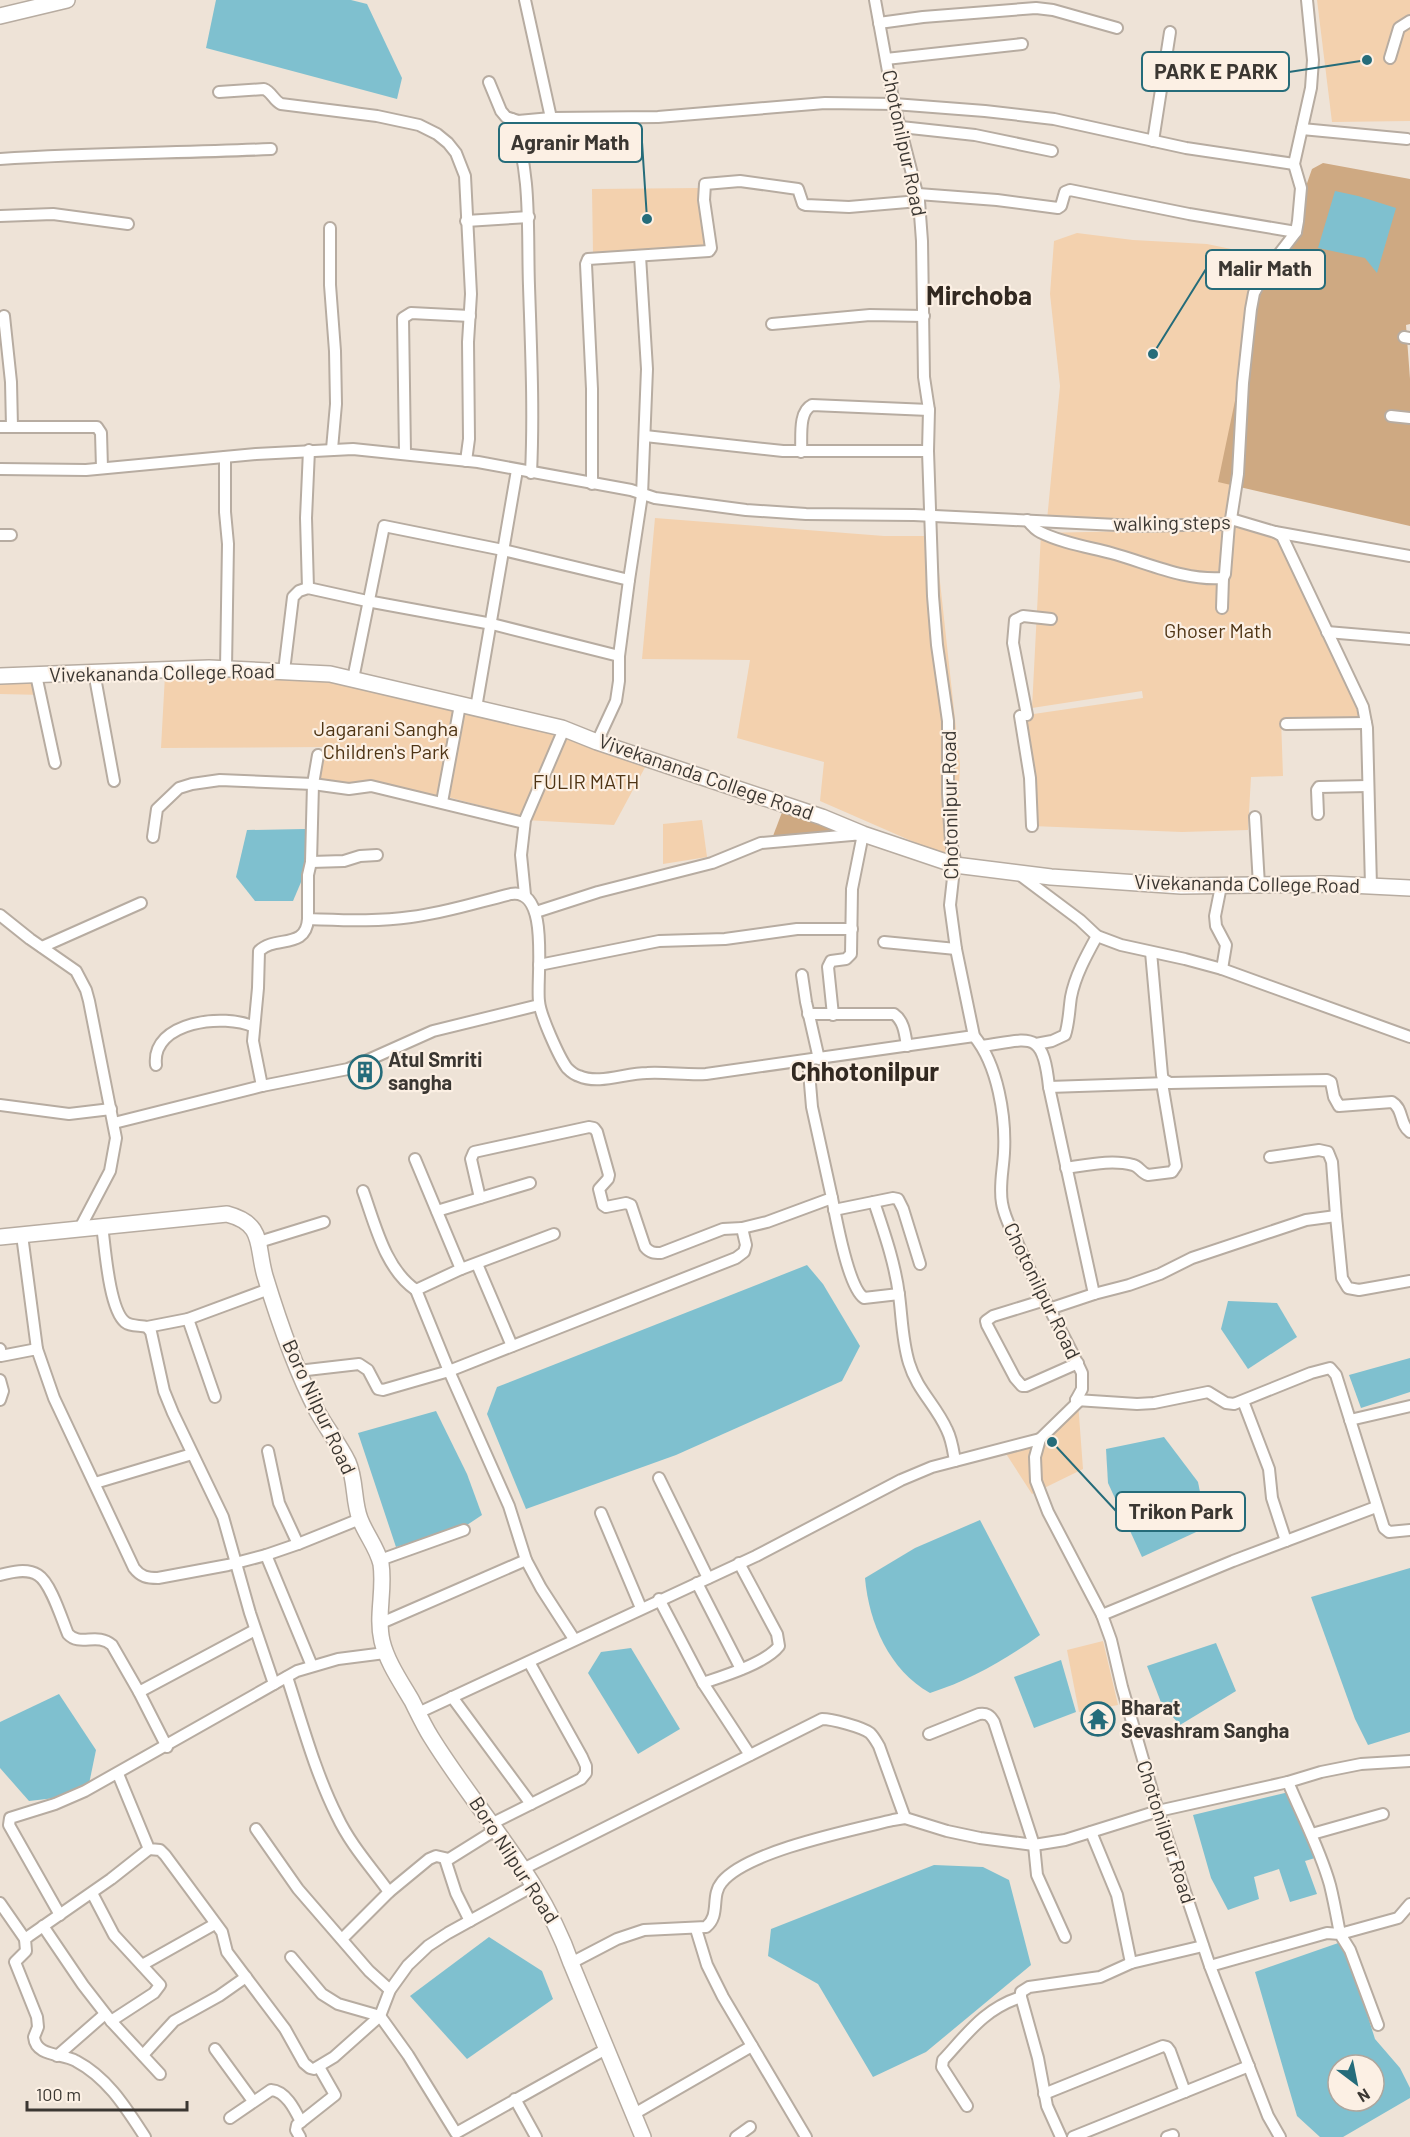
<svg xmlns="http://www.w3.org/2000/svg" width="1410" height="2137" viewBox="0 0 1410 2137" font-family="Barlow,sans-serif">
	<rect width="100%" height="100%" fill="#eee3d7"/>
	<g fill="#f3d1ae">
		<polygon points="1317,0 1410,0 1410,121 1332,122"/>
		<polygon points="700,188 705,248 593,254 592,189"/>
		<polygon points="1077,233 1133,240 1207,244 1260,255 1254,279 1259,282 1248,380 1226,518 1223,524 1047,520 1060,386 1050,294 1054,241"/>
		<polygon points="655,518 884,536 935,536 960,765 955,860 820,801 824,762 737,738 750,660 642,659"/>
		<polygon points="1234,522 1280,537 1342,674 1360,718 1281,719 1283,776 1251,777 1248,830 1182,832 1032,826 1020,716 1143,698 1142,691 1032,708 1041,533 1225,529"/>
		<polygon points="283,673 327,679 564,729 649,760 614,825 525,820 523,817 448,797 317,781 324,747 161,748 165,675"/>
		<polygon points="42,678 44,695 0,694 0,681"/>
		<polygon points="702,820 707,857 663,864 663,824"/>
		<polygon points="1078,1402 1083,1469 1032,1494 1003,1449 1045,1435"/>
		<polygon points="1103,1641 1118,1705 1079,1712 1067,1650"/>
	</g>
	<g fill="#cea982">
		<polygon points="1323,163 1410,179 1410,324 1406,325 1410,379 1410,526 1218,482 1258,291 1292,226 1312,169"/>
		<polygon points="784,807 848,832 773,836"/>
	</g>
	<g fill="#7fc0cf" fill-rule="evenodd">
		<polygon points="216,0 351,0 367,4 402,78 397,99 206,48"/>
		<polygon points="1335,191 1358,196 1396,208 1377,273 1365,258 1318,248"/>
		<polygon points="305,829 310,861 293,901 255,901 236,877 247,830"/>
		<polygon points="807,1265 823,1284 860,1346 842,1381 676,1455 526,1509 487,1414 497,1387"/>
		<polygon points="1228,1301 1277,1303 1297,1337 1248,1369 1221,1329"/>
		<polygon points="1410,1358 1410,1392 1361,1408 1349,1375"/>
		<polygon points="436,1411 467,1474 482,1515 461,1529 396,1547 358,1433"/>
		<polygon points="1164,1437 1198,1482 1207,1527 1142,1557 1108,1483 1106,1449"/>
		<path d="M980 1520 1040 1635C1005 1660 971 1680 930 1693 889 1670 869 1623 865 1578L915 1548Z"/>
		<polygon points="1410,1568 1410,1732 1368,1745 1355,1719 1311,1597"/>
		<polygon points="1216,1643 1236,1691 1180,1725 1162,1705 1147,1666"/>
		<polygon points="631,1648 680,1729 638,1754 588,1673 601,1652"/>
		<polygon points="1061,1660 1076,1712 1034,1728 1014,1677"/>
		<polygon points="59,1694 96,1750 89,1784 55,1798 29,1801 0,1768 0,1722"/>
		<polygon points="1289,1792 1315,1858 1305,1861 1317,1894 1290,1902 1279,1869 1254,1877 1259,1899 1228,1910 1211,1878 1193,1815"/>
		<polygon points="934,1865 983,1867 1009,1880 1031,1965 926,2052 873,2077 818,1984 768,1956 771,1929"/>
		<polygon points="489,1937 542,1971 553,1999 467,2059 410,1996"/>
		<path d="M1344 1941 1375 2039 1400 2068 1410 2088V2098L1343 2137H1320L1297 2116 1255 1972ZM1338 2065H1374V2101H1338Z"/>
	</g>
	<g fill="none" stroke-linecap="round" stroke-linejoin="round">
		<defs>
			<g id="street">
				<polyline points="525,0 551,118"/>
				<path d="M875 0 894 104 919 201 922 241 924 377 929 410 928 451 933 596 937 645 948 721V793L951 842 955 860 950 905 956 949 974 1036C998 1065 1006 1117 1004 1153 1003 1171 999 1186 1002 1203 1004 1216 1011 1230 1017 1242 1036 1287 1061 1328 1082 1373V1389L1076 1400 1078 1402 1040 1439 1035 1457 1036 1481 1048 1512 1102 1615 1111 1640 1122 1687 1158 1811 1210 1966 1268 2116 1280 2137"/>
				<polyline points="879,23 923,17 1036,8 1053,10 1117,28"/>
				<polyline points="1390,58 1399,28 1410,21"/>
				<polyline points="886,59 1022,44"/>
				<polyline points="489,82 501,111 506,117 518,121 551,118 658,117 825,103 894,104 985,111 1054,119 1186,148 1294,164"/>
				<path d="M219 92 264 89C272 92 273 100 281 104L377 116 419 125 437 134 448 143 456 153 465 176 471 294 468 342 469 439 466 461"/>
				<path d="M512 119C532 173 527 229 529 286 531 348 534 411 531 473"/>
				<polyline points="901,127 975,135 1052,151"/>
				<polyline points="1302,129 1407,139"/>
				<polyline points="1153,141 1170,32"/>
				<path d="M0 159C90 153 181 153 271 149"/>
				<polyline points="918,194 997,200 1058,208 1061,206 1065,192 1070,190 1189,214 1296,232"/>
				<polyline points="0,216 53,214 128,224"/>
				<polyline points="466,221 529,217"/>
				<polyline points="330,228 330,285 335,351 336,404 332,449"/>
				<polyline points="4,316 11,382 12,427"/>
				<polyline points="772,324 870,315 924,316"/>
				<polyline points="1404,337 1410,338"/>
				<polyline points="1391,416 1410,418"/>
				<polyline points="0,427 97,427 101,433 102,468"/>
				<polyline points="645,436 783,451 928,451"/>
				<path d="M801 452C802 437 798 412 812 405L929 410"/>
				<polyline points="405,453 403,318 411,313 470,316"/>
				<polyline points="225,457 225,512 228,544 226,668"/>
				<polyline points="0,469 86,470 256,454 353,449 478,462 631,490 655,498 746,510 806,514 914,515 1137,526 1229,524 1231,519 1275,532 1410,556"/>
				<polyline points="592,484 592,389 586,264 588,259 709,251 711,248 704,200 705,184 740,181 798,189 803,204 806,205 849,207 919,201"/>
				<polyline points="1231,519 1238,474 1243,383 1251,309 1254,293 1266,271 1296,232 1298,221 1301,188 1294,164 1311,88 1313,60 1307,0"/>
				<path d="M1027 520C1031 525 1035 530 1040 532 1062 543 1088 547 1111 553 1148 563 1185 581 1223 578L1225 574 1229 524"/>
				<polyline points="1275,532 1282,536 1363,707 1367,728 1371,886"/>
				<polyline points="0,535 11,535"/>
				<polyline points="308,588 306,518 309,450"/>
				<polyline points="1222,608 1223,578"/>
				<polyline points="1327,632 1410,639"/>
				<polyline points="284,671 293,597 299,591 308,588 367,601 492,624 619,656"/>
				<polyline points="94,672 114,781"/>
				<polyline points="36,675 55,763"/>
				<polyline points="353,679 384,526 503,550 629,580"/>
				<polyline points="476,708 517,470"/>
				<polyline points="1027,715 1013,643 1015,620 1023,616 1051,619"/>
				<polyline points="1020,716 1030,778 1032,826"/>
				<polyline points="1286,724 1366,723"/>
				<polyline points="597,742 616,701 619,681 619,656 629,580 642,495 647,369 640,256"/>
				<path d="M318 755 313 784 311 862 308 875V919C342 920 377 922 411 917 445 913 478 902 511 894 551 887 536 979 539 1001 540 1015 559 1057 567 1068 570 1071 575 1075 579 1076 599 1085 625 1073 647 1073 667 1072 686 1075 706 1074L974 1036"/>
				<polyline points="442,802 460,705"/>
				<polyline points="1318,814 1317,790 1319,787 1368,786"/>
				<polyline points="1255,817 1259,885"/>
				<polyline points="153,837 157,809 179,788 192,784 220,780 313,784 349,789 371,786 524,823"/>
				<polyline points="311,862 344,861 360,856 377,855"/>
				<polyline points="1020,875 1080,920 1097,936 1121,945 1185,959 1222,969 1410,1037"/>
				<polyline points="1221,886 1215,916 1216,926 1226,945 1222,969"/>
				<polyline points="525,895 521,855 525,820 564,729"/>
				<polyline points="536,912 598,892 712,863 761,843 863,834 852,889 851,954 846,959 831,961 828,967 833,1015"/>
				<polyline points="0,915 30,939 76,971 86,990 89,1001 116,1138 110,1171 80,1228"/>
				<polyline points="884,942 956,949"/>
				<polyline points="42,947 141,903"/>
				<path d="M1151 952 1162 1075 1163 1079 1170 1083 1327 1080 1331 1082 1334 1097 1339 1106 1392 1102C1404 1109 1399 1124 1410 1132"/>
				<polyline points="539,965 659,941 725,939 797,929 852,929"/>
				<polyline points="802,975 806,1002 819,1059"/>
				<path d="M808 1014H894C904 1021 905 1034 907 1046"/>
				<path d="M1036 1044 1052 1041 1065 1035C1069 1023 1069 1010 1071 997 1075 976 1086 956 1097 936"/>
				<path d="M982 1046C1031 1039 1043 1029 1049 1087L1094 1294"/>
				<path d="M156 1065C151 1021 225 1013 254 1027"/>
				<path d="M262 1086 253 1041 258 988 259 951C275 935 306 950 308 919"/>
				<polyline points="1049,1087 1168,1083"/>
				<polyline points="0,1105 69,1114 111,1109"/>
				<polyline points="114,1123 262,1086 348,1069 433,1031 539,1005"/>
				<polyline points="1270,1157 1319,1150 1328,1152 1332,1162 1336,1216"/>
				<polyline points="415,1159 461,1269"/>
				<path d="M1066 1168C1087 1165 1112 1159 1133 1165 1139 1166 1141 1173 1148 1175L1172 1172 1176 1166 1162 1083"/>
				<path d="M363 1191C375 1224 385 1269 416 1290"/>
				<path d="M480 1198 471 1159 474 1152 589 1127 594 1128 597 1132 609 1175 608 1179 599 1189 603 1205 606 1207 626 1203 631 1205 645 1247C650 1253 654 1253 661 1253L723 1229 742 1228 767 1222 832 1198 812 1107 808 1060"/>
				<path d="M832 1198C836 1218 848 1287 864 1298L899 1294"/>
				<path d="M874 1202C884 1232 895 1263 899 1295 902 1317 902 1340 909 1363 917 1390 936 1405 947 1430 952 1440 953 1450 955 1461"/>
				<polyline points="834,1210 893,1198 898,1199 903,1209 920,1264"/>
				<polyline points="437,1211 530,1183"/>
				<path d="M102 1225C105 1247 109 1309 125 1322 131 1327 140 1325 147 1327L151 1332 164 1391 173 1413 223 1517 250 1613 274 1684"/>
				<polyline points="554,1234 461,1269 416,1290 449,1371 509,1506 526,1560 541,1588 574,1639"/>
				<polyline points="22,1235 37,1349"/>
				<polyline points="259,1242 324,1222"/>
				<polyline points="477,1264 512,1346"/>
				<polyline points="1045,1300 993,1316 986,1321 987,1325 1015,1378 1022,1386 1026,1386 1078,1363"/>
				<polyline points="1049,1309 1094,1294 1129,1285 1160,1274 1192,1258 1306,1220 1336,1216 1342,1278 1348,1288 1359,1290 1410,1281"/>
				<polyline points="188,1319 215,1397"/>
				<polyline points="147,1327 188,1319 269,1289"/>
				<path d="M0 1349 1 1356 37 1349 54 1398 134 1568C141 1577 147 1578 158 1578L228 1565 266 1555 298 1544 360 1519"/>
				<polyline points="298,1371 359,1364 368,1370 378,1389 383,1390 449,1371 736,1258 744,1252 746,1245 742,1228"/>
				<polyline points="0,1380 3,1391 0,1400"/>
				<polyline points="1076,1400 1137,1404 1154,1403 1208,1392 1226,1403 1234,1404 1311,1373 1330,1368 1336,1375 1384,1528 1389,1532 1410,1530"/>
				<polyline points="1243,1401 1269,1469 1272,1498 1286,1541"/>
				<polyline points="1350,1420 1410,1406"/>
				<polyline points="268,1451 279,1503 298,1544"/>
				<polyline points="659,1478 708,1578"/>
				<polyline points="95,1483 192,1454"/>
				<polyline points="601,1513 641,1608"/>
				<polyline points="266,1555 312,1666"/>
				<polyline points="380,1560 464,1530"/>
				<path d="M0 1575C11 1572 27 1568 38 1575 51 1583 62 1620 68 1634 80 1647 97 1632 112 1645L139 1692 167 1747"/>
				<polyline points="697,1583 741,1669"/>
				<polyline points="659,1599 703,1683 750,1755"/>
				<polyline points="1102,1615 1233,1561 1376,1507"/>
				<polyline points="379,1624 526,1560"/>
				<path d="M287 1677C302 1723 315 1772 337 1816 350 1844 371 1867 389 1892"/>
				<path d="M703 1683C724 1676 766 1663 779 1646L777 1634 739 1563"/>
				<polyline points="139,1692 255,1630"/>
				<polyline points="452,1697 531,1804"/>
				<polyline points="418,1713 756,1556 901,1480 932,1467 1040,1439"/>
				<path d="M929 1734 979 1714C987 1713 990 1715 994 1722L1034 1845 1037 1875 1065 1937"/>
				<polyline points="118,1774 149,1849 160,1850 165,1855 222,1932 227,1952 285,2029 304,2063 310,2068 314,2069 334,2057 380,2016 390,1990 408,1965 428,1946 448,1933 533,1886"/>
				<path d="M1288 1782C1302 1816 1320 1849 1330 1885 1334 1901 1337 1918 1340 1934L1398 1918 1410 1904"/>
				<polyline points="493,1823 581,1779 586,1773 586,1766 582,1757 529,1662"/>
				<polyline points="256,1829 298,1889 369,1971 390,1990"/>
				<polyline points="1091,1832 1117,1895 1131,1963"/>
				<polyline points="1312,1834 1383,1814"/>
				<polyline points="445,1859 456,1893 470,1921"/>
				<path d="M523 1869 822 1719C832 1719 862 1727 870 1733 874 1737 876 1741 879 1746L905 1818"/>
				<polyline points="92,1893 114,1935 160,1985 154,1993 111,2021"/>
				<polyline points="0,1903 25,1939"/>
				<polyline points="60,1915 9,1825 10,1818 55,1804 85,1791 297,1671 338,1659 385,1653"/>
				<polyline points="43,1926 83,1985 111,2021 160,2074"/>
				<polyline points="696,1929 707,1965 723,1997 806,2137"/>
				<polyline points="342,1939 389,1892 429,1859 436,1856 449,1859 497,1829"/>
				<polyline points="291,1957 322,1994 338,2004 380,2016 408,2055 456,2133 606,2049"/>
				<path d="M571 1963 617 1939 644 1930 706 1927C721 1915 710 1896 722 1882 747 1851 852 1830 893 1820L905 1818 947 1831 980 1838 1034 1845 1065 1840 1158 1811 1288 1782 1321 1772 1361 1764 1410 1761"/>
				<polyline points="142,1965 215,1924"/>
				<polyline points="1210,1966 1327,1933 1340,1934 1350,1950 1378,2025"/>
				<polyline points="215,2049 253,2101"/>
				<polyline points="143,2055 174,2021 219,1996 246,1977"/>
				<polyline points="57,2056 105,2014"/>
				<polyline points="1044,2094 1163,2046 1167,2047 1170,2051 1185,2092"/>
				<polyline points="515,2099 536,2137"/>
				<path d="M967 2106 942 2067 943 2060C968 2033 984 2009 1021 1997"/>
				<polyline points="634,2114 752,2046"/>
				<path d="M230 2118 271 2090C286 2091 295 2110 301 2122"/>
				<path d="M145 2137C126 2108 108 2078 76 2061 62 2053 36 2057 34 2037L38 2027 37 2017 15 1962 26 1951 25 1939 29 1936 111 1879 149 1849"/>
				<polyline points="300,2137 296,2130 297,2125 335,2095 319,2067"/>
				<polyline points="736,2137 750,2127"/>
				<polyline points="1061,2137 1047,2106 1038,2058 1021,1997 1021,1992 1029,1987 1100,1977 1131,1963 1203,1946"/>
				<polyline points="1073,2137 1249,2066"/>
				<polyline points="1167,2137 1173,2135"/>
			</g>
			<g id="secondary">
				<polyline points="0,16 67,0"/>
				<polyline points="0,676 209,668 330,674 562,728 597,742 822,817 863,834 955,865 1051,877 1181,886 1330,884 1410,888"/>
				<path d="M0 1237 227 1214C265 1224 256 1245 265 1276 279 1322 295 1369 317 1411 327 1429 339 1444 348 1462 356 1480 353 1501 360 1519 366 1535 377 1547 381 1564 385 1590 376 1616 382 1641 387 1662 401 1682 412 1701 418 1713 424 1726 431 1737 478 1813 542 1878 571 1963L643 2137"/>
			</g>
		</defs>
		<use href="#street" stroke="#b7aca1" stroke-width="14"/>
		<use href="#secondary" stroke="#b7aca1" stroke-width="18"/>
		<use href="#street" stroke="#fff" stroke-width="10"/>
		<use href="#secondary" stroke="#fff" stroke-width="15"/>
	</g>
	<defs>
		<symbol id="building-ring" viewBox="-11 -11 22 22"><circle r="9.5" fill="#fcf0e4" stroke="#256c7a" stroke-width="1.5"/><path d="M-4-6H4V6H1V3H-1V6H-4ZM-2.5-4.3h1.7v1.8h-1.7ZM.8-4.3h1.7v1.8H.8ZM-2.5-1h1.7V.8h-1.7ZM.8-1h1.7V.8H.8Z" fill="#256c7a"/></symbol>
		<symbol id="temple-ring" viewBox="-11 -11 22 22"><circle r="9.5" fill="#fcf0e4" stroke="#256c7a" stroke-width="1.5"/><path d="M0-6L5-2H3V0L6.5 2.5H4V6H1.5V3h-3V6H-4V2.5H-6.5L-3 0V-2H-5Z" fill="#256c7a"/></symbol>
	</defs>
	<g fill-rule="evenodd">
		<use href="#building-ring" x="346" y="1053" width="38" height="38"/>
		<use href="#temple-ring" x="1079" y="1700" width="38" height="38"/>
	</g>
	<g text-anchor="middle" stroke-width="4.5" stroke-linejoin="round" paint-order="stroke">
		<g font-size="20" fill="#3b3732" stroke="#fcf0e4">
			<text transform="translate(904 143) rotate(78)" y="7">Chotonilpur Road</text>
			<text transform="translate(1172 523) rotate(-1)" y="7">walking steps</text>
			<text transform="translate(162 673) rotate(-1)" y="7">Vivekananda College Road</text>
			<text transform="translate(706 777) rotate(19)" y="7">Vivekananda College Road</text>
			<text transform="translate(950 805) rotate(-91)" y="7">Chotonilpur Road</text>
			<text transform="translate(1247 884) rotate(1)" y="7">Vivekananda College Road</text>
			<text transform="translate(1042 1291) rotate(64)" y="7">Chotonilpur Road</text>
			<text transform="translate(319 1407) rotate(65)" y="7">Boro Nilpur Road</text>
			<text transform="translate(1166 1832) rotate(72)" y="7">Chotonilpur Road</text>
			<text transform="translate(514 1860) rotate(57)" y="7">Boro Nilpur Road</text>
		</g>
		<g font-size="20" fill="#4e3414" stroke="#fcf0e4">
			<text x="1218" y="638">Ghoser Math</text>
			<text x="386" y="736">Jagarani Sangha<tspan x="386" dy="23">Children's Park</tspan></text>
			<text x="586" y="789">FULIR MATH</text>
		</g>
		<g font-size="20" font-weight="bold" fill="#3b3732" stroke="#fcf0e4" text-anchor="start">
			<text x="388" y="1067">Atul Smriti<tspan x="388" dy="23">sangha</tspan></text>
			<text x="1121" y="1715">Bharat<tspan x="1121" dy="23">Sevashram Sangha</tspan></text>
		</g>
		<g font-size="26" font-weight="bold" fill="#322921" stroke="#fcf0e4">
			<text x="979" y="305">Mirchoba</text>
			<text x="865" y="1081">Chhotonilpur</text>
		</g>
	</g>
	<path fill="none" stroke="#256c7a" stroke-width="2" d="M1367 60L1289 72M647 219L642 142M1153 354L1206 269M1052 1442L1116 1511"/>
	<g fill="#256c7a" stroke="#fcf0e4" stroke-width="2">
		<circle cx="1367" cy="60" r="6"/>
		<circle cx="647" cy="219" r="6"/>
		<circle cx="1153" cy="354" r="6"/>
		<circle cx="1052" cy="1442" r="6"/>
	</g>
	<g fill="#fcf0e4" stroke="#256c7a" stroke-width="2">
		<rect x="1142" y="52" width="147" height="39" rx="6"/>
		<rect x="499" y="123" width="143" height="39" rx="6"/>
		<rect x="1206" y="250" width="119" height="39" rx="6"/>
		<rect x="1116" y="1492" width="129" height="39" rx="6"/>
	</g>
	<g font-size="21" text-anchor="middle" font-weight="bold" fill="#3b3732">
		<text x="1216" y="79">PARK E PARK</text>
		<text x="570" y="150">Agranir Math</text>
		<text x="1265" y="276">Malir Math</text>
		<text x="1181" y="1519">Trikon Park</text>
	</g>
	<g transform="translate(1356 2083) rotate(148)"><circle r="28" fill="#fcf0e4" stroke="#afa69d" stroke-width="1.5"/>
	<path d="M0-4.5L10 22L0 15L-10 22Z" fill="#256c7a"/>
	<text y="-9" font-size="16" font-weight="bold" text-anchor="middle" fill="#3b3732">N</text>
	</g>
	<path d="M27 2101v9h160v-9" fill="none" stroke="#3b3732" stroke-width="3"/>
	<text x="36" y="2101" font-size="18" fill="#3b3732" stroke="#fcf0e4" stroke-width="4.5" paint-order="stroke">100 m</text>
</svg>
